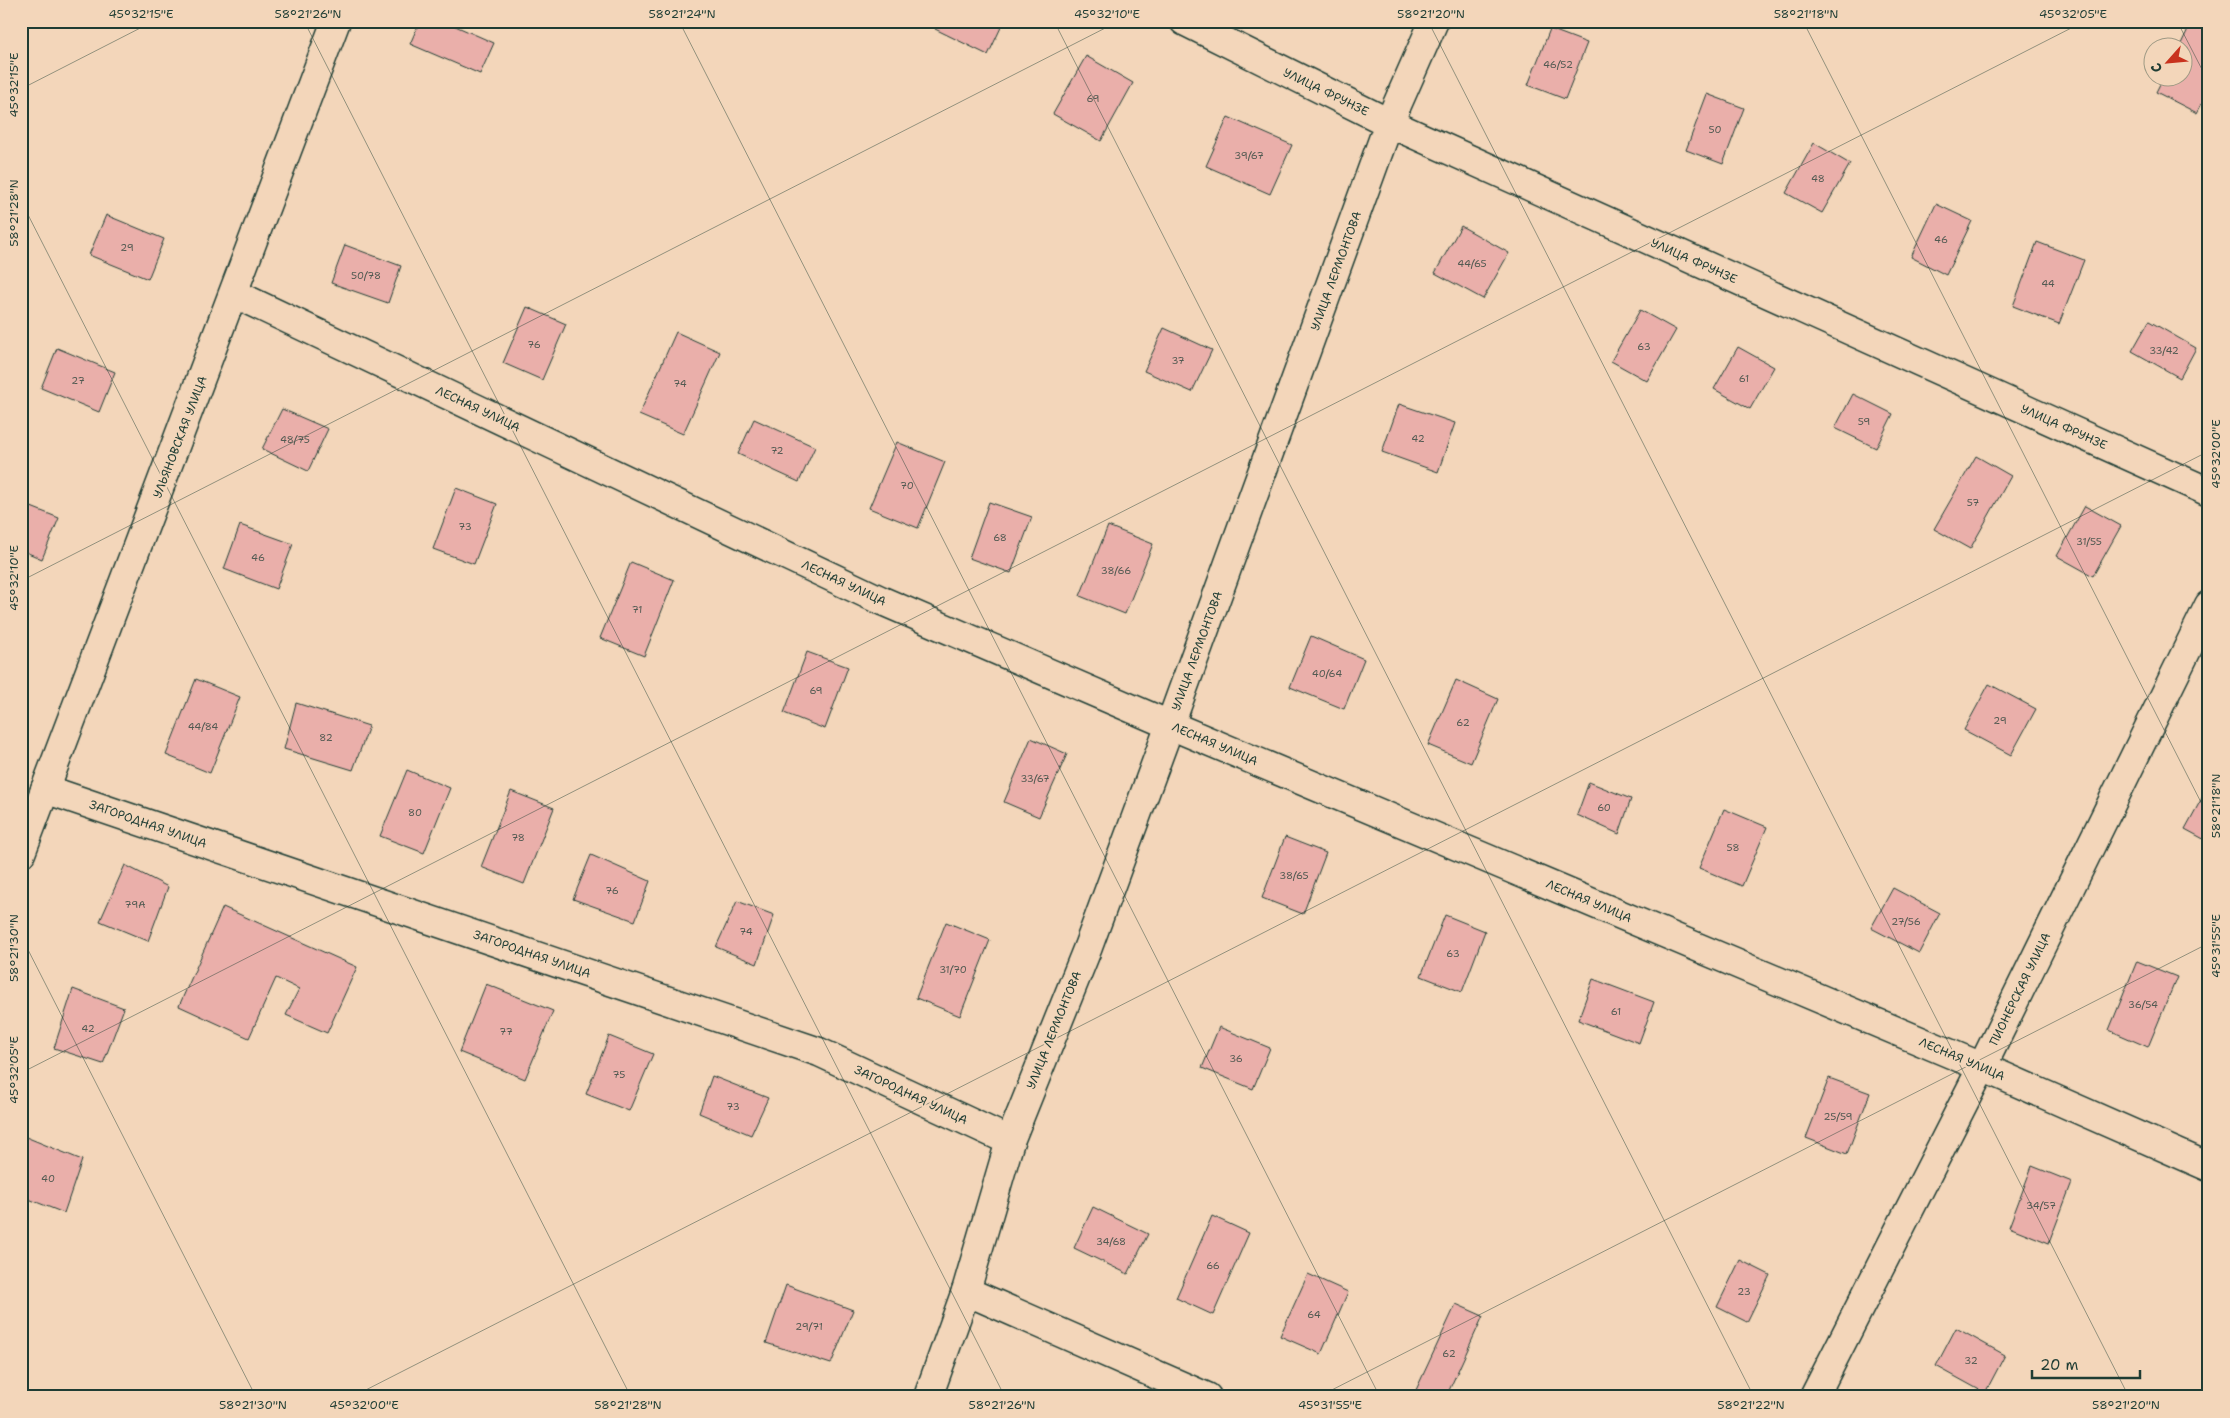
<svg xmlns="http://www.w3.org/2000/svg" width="2230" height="1418" viewBox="0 0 2230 1418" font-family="'Shantell Sans',sans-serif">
	<rect width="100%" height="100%" fill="#f3d6ba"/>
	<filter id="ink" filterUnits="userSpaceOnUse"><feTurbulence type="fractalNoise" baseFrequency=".02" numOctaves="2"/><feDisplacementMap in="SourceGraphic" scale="10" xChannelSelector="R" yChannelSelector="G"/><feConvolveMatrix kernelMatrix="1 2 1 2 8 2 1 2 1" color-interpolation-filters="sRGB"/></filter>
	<g filter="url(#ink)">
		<g fill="#eaafaa" stroke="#1f3d34">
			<polygon points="420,21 444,21 494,43 480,74 410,44"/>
			<polygon points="939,21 1004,21 988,55 935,29"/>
			<polygon points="2192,21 2209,29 2209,90 2197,113 2156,92 2163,78 2182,78 2182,48 2179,48"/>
			<polygon points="1550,29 1587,43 1565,99 1528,85"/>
			<polygon points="1086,56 1133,83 1101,141 1053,114"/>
			<polygon points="1707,94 1744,108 1723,164 1686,150"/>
			<polygon points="1228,117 1292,145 1270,194 1206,166"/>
			<polygon points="1814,143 1850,164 1822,213 1786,193"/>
			<polygon points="1936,204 1972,221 1946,275 1911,257"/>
			<polygon points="106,215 164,239 148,279 89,255"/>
			<polygon points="1461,226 1509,253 1483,299 1435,273"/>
			<polygon points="2037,242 2084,260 2059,324 2013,306"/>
			<polygon points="345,245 401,266 388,303 331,283"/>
			<polygon points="527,307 566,324 542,380 503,363"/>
			<polygon points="1640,310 1676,330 1647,381 1611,361"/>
			<polygon points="2149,321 2196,348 2180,378 2132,351"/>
			<polygon points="1164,328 1212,350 1192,392 1144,371"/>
			<polygon points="676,332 720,352 683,434 639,415"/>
			<polygon points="1738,347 1774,367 1750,409 1714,389"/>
			<polygon points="57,348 115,372 99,412 41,388"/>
			<polygon points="1853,394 1893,414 1876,448 1835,428"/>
			<polygon points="1399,404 1455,423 1438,472 1382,452"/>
			<polygon points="282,409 328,429 308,471 262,449"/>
			<polygon points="754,419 815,447 799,482 738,454"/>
			<polygon points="897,442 945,462 918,528 869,508"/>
			<polygon points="1976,456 2011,476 1970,549 1934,529"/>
			<polygon points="456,488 497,504 474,564 433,549"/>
			<polygon points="989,502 1032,517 1011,573 969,558"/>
			<polygon points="21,503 59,518 42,559 21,550"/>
			<polygon points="2085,506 2121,526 2093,576 2057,556"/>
			<polygon points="240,525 293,544 276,589 224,569"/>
			<polygon points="1108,526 1153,544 1125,614 1080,596"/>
			<polygon points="631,562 674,580 644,656 600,638"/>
			<polygon points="1311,636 1364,659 1344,709 1290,687"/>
			<polygon points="807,652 848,667 825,729 784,713"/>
			<polygon points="196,679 240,697 210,773 166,755"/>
			<polygon points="1456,680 1498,699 1471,763 1428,745"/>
			<polygon points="1989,684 2036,709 2011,755 1964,730"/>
			<polygon points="296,703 369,726 353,770 284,749"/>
			<polygon points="1031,738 1067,754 1039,817 1004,802"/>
			<polygon points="407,770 450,788 424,853 380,836"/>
			<polygon points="1589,782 1631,799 1619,834 1577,815"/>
			<polygon points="2208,787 2209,787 2209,842 2185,829"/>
			<polygon points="511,791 554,808 524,884 481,867"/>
			<polygon points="1724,809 1767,827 1742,886 1699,868"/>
			<polygon points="1285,837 1326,853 1303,914 1262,898"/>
			<polygon points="591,855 650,881 635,921 573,899"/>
			<polygon points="125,865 168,887 148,941 100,921"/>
			<polygon points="1893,888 1940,913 1919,953 1871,928"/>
			<polygon points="737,901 774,915 757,964 716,947"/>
			<polygon points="223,907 357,967 327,1033 286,1015 299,989 276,978 249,1038 179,1006"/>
			<polygon points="1445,915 1485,931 1462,992 1421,976"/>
			<polygon points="946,922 990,940 960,1016 916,998"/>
			<polygon points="2137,961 2177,977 2148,1047 2109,1030"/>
			<polygon points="1593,979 1654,1002 1639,1043 1578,1020"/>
			<polygon points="486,984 553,1011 525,1079 459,1052"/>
			<polygon points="73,989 124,1008 103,1064 54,1048"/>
			<polygon points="1219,1027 1270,1048 1253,1089 1202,1068"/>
			<polygon points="609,1036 653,1054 629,1111 586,1094"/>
			<polygon points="712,1076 768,1098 751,1135 699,1113"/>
			<polygon points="1829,1078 1870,1093 1847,1154 1806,1138"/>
			<polygon points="21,1135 82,1160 64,1213 21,1196"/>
			<polygon points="2032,1166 2072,1182 2049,1243 2009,1227"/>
			<polygon points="1093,1207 1148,1234 1128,1274 1074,1248"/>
			<polygon points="1212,1216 1249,1233 1213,1315 1176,1298"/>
			<polygon points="1740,1260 1770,1275 1747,1322 1717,1307"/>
			<polygon points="1308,1274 1348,1292 1321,1354 1280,1336"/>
			<polygon points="786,1285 853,1310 831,1364 766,1343"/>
			<polygon points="1456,1304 1483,1316 1446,1397 1430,1397 1416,1390"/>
			<polygon points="1956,1328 2005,1355 1985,1393 1936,1366"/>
		</g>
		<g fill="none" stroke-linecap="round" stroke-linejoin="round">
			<defs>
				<g id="street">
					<polyline points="1184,21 1389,123 2209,492"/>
					<polyline points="235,294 880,600 1170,725 1982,1067 2209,1167"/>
					<polyline points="45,789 819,1052 1010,1141"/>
					<polyline points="21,853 336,21"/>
					<polyline points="966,1291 1207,1397"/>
					<polyline points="928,1397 966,1291 1010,1141 1088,947 1170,725 1389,123 1434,21"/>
					<polyline points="1814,1397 1982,1067 2209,605"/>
				</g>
			</defs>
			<use href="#street" stroke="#1f3d34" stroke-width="31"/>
			<use href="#street" stroke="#f3d6ba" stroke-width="28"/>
		</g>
	</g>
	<path fill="none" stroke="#1f3d34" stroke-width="1" stroke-opacity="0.45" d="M304 21 1005 1397M679 21 1380 1397M1054 21 1754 1397M1428 21 2129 1397M1803 21 2209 818M2177 21 2209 83M21 89 154 21M21 201 631 1397M21 581 1119 21M21 936 256 1397M21 1073 2085 21M352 1397 2209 451M1318 1397 2209 943"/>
	<g text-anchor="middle" stroke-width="4" stroke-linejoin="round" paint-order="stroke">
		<g font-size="10" fill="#525a52">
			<text x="1558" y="68">46/52</text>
			<text x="1093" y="102">69</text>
			<text x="1715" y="133">50</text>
			<text x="1249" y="159">39/67</text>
			<text x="1818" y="182">48</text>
			<text x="1941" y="243">46</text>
			<text x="127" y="251">29</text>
			<text x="1472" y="267">44/65</text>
			<text x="366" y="279">50/78</text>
			<text x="2048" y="287">44</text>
			<text x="534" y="348">76</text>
			<text x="1644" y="350">63</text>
			<text x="2164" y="354">33/42</text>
			<text x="1178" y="364">37</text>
			<text x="1744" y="382">61</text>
			<text x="78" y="384">27</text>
			<text x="680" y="387">74</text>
			<text x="1864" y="425">59</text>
			<text x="1418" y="442">42</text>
			<text x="295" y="443">48/75</text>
			<text x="777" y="454">72</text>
			<text x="907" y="489">70</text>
			<text x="1973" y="506">57</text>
			<text x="465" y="530">73</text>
			<text x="1000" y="541">68</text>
			<text x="2089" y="545">31/55</text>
			<text x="258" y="561">46</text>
			<text x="1116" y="574">38/66</text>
			<text x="637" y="613">71</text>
			<text x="1327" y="677">40/64</text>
			<text x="816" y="694">69</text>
			<text x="2000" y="724">29</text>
			<text x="1463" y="726">62</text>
			<text x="203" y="730">44/84</text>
			<text x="326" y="741">82</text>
			<text x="1035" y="782">33/67</text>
			<text x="1604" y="811">60</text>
			<text x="415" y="816">80</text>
			<text x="518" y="841">78</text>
			<text x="1733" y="851">58</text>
			<text x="1294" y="879">38/65</text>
			<text x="612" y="894">76</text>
			<text x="135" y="908">79А</text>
			<text x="1906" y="925">27/56</text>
			<text x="746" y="935">74</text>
			<text x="1453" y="957">63</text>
			<text x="953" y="973">31/70</text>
			<text x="2143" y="1008">36/54</text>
			<text x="1616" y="1015">61</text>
			<text x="88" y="1032">42</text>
			<text x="506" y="1035">77</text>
			<text x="1236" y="1062">36</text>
			<text x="619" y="1078">75</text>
			<text x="733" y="1110">73</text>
			<text x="1838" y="1120">25/59</text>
			<text x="48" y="1182">40</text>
			<text x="2041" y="1209">34/57</text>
			<text x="1111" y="1245">34/68</text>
			<text x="1213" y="1269">66</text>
			<text x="1744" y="1295">23</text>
			<text x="1314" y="1318">64</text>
			<text x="809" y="1330">29/71</text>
			<text x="1449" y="1357">62</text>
			<text x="1971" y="1364">32</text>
		</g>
		<g font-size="12" fill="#1f3d34" stroke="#f3d6ba">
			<text transform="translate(1326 92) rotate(26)" y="4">УЛИЦА ФРУНЗЕ</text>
			<text transform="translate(1694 261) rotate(24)" y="4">УЛИЦА ФРУНЗЕ</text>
			<text transform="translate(1336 271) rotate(-70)" y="4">УЛИЦА ЛЕРМОНТОВА</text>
			<text transform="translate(478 409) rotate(25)" y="4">ЛЕСНАЯ УЛИЦА</text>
			<text transform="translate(2064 427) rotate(24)" y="4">УЛИЦА ФРУНЗЕ</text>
			<text transform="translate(180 437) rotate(-69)" y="4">УЛЬЯНОВСКАЯ УЛИЦА</text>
			<text transform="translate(844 583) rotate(25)" y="4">ЛЕСНАЯ УЛИЦА</text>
			<text transform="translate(1197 651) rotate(-70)" y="4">УЛИЦА ЛЕРМОНТОВА</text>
			<text transform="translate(1215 744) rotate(23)" y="4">ЛЕСНАЯ УЛИЦА</text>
			<text transform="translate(148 824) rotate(19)" y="4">ЗАГОРОДНАЯ УЛИЦА</text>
			<text transform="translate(1589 901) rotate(23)" y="4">ЛЕСНАЯ УЛИЦА</text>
			<text transform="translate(532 954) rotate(19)" y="4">ЗАГОРОДНАЯ УЛИЦА</text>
			<text transform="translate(2020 989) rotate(-64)" y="4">ПИОНЕРСКАЯ УЛИЦА</text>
			<text transform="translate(1054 1030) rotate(-68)" y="4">УЛИЦА ЛЕРМОНТОВА</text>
			<text transform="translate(1962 1059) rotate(23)" y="4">ЛЕСНАЯ УЛИЦА</text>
			<text transform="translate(911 1095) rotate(25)" y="4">ЗАГОРОДНАЯ УЛИЦА</text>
		</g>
	</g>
	<rect width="2230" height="1418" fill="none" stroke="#f3d6ba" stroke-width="55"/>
	<g transform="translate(2168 62) rotate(243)"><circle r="24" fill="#f3d6ba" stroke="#9e9984"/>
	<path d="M0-4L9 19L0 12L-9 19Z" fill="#c8321e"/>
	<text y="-8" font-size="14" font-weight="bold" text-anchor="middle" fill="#1f3d34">С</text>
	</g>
	<path d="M2032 1370v8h108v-8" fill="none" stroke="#1f3d34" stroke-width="2.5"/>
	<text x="2040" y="1370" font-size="15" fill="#1f3d34" stroke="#f3d6ba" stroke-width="4" paint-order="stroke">20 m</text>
	<rect x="28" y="28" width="2174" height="1362" fill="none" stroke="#1f3d34" stroke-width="2"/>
	<g font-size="12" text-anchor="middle" fill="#1f3d34">
		<text x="141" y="18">45°32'15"E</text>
		<text x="308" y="18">58°21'26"N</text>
		<text x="682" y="18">58°21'24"N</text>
		<text x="1107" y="18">45°32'10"E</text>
		<text x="1431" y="18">58°21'20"N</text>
		<text x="1806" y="18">58°21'18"N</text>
		<text x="2073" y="18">45°32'05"E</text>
		<text transform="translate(14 85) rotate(-90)" y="4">45°32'15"E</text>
		<text transform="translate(14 213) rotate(-90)" y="4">58°21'28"N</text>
		<text transform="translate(2216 454) rotate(-90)" y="4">45°32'00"E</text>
		<text transform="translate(14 578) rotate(-90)" y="4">45°32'10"E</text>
		<text transform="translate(2216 806) rotate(-90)" y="4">58°21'18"N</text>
		<text transform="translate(2216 946) rotate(-90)" y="4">45°31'55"E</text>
		<text transform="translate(14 948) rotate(-90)" y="4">58°21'30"N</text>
		<text transform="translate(14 1070) rotate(-90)" y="4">45°32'05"E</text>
		<text x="253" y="1409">58°21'30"N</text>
		<text x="364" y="1409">45°32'00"E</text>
		<text x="628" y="1409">58°21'28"N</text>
		<text x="1002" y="1409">58°21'26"N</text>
		<text x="1330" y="1409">45°31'55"E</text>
		<text x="1751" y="1409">58°21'22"N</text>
		<text x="2126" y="1409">58°21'20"N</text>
	</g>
</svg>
